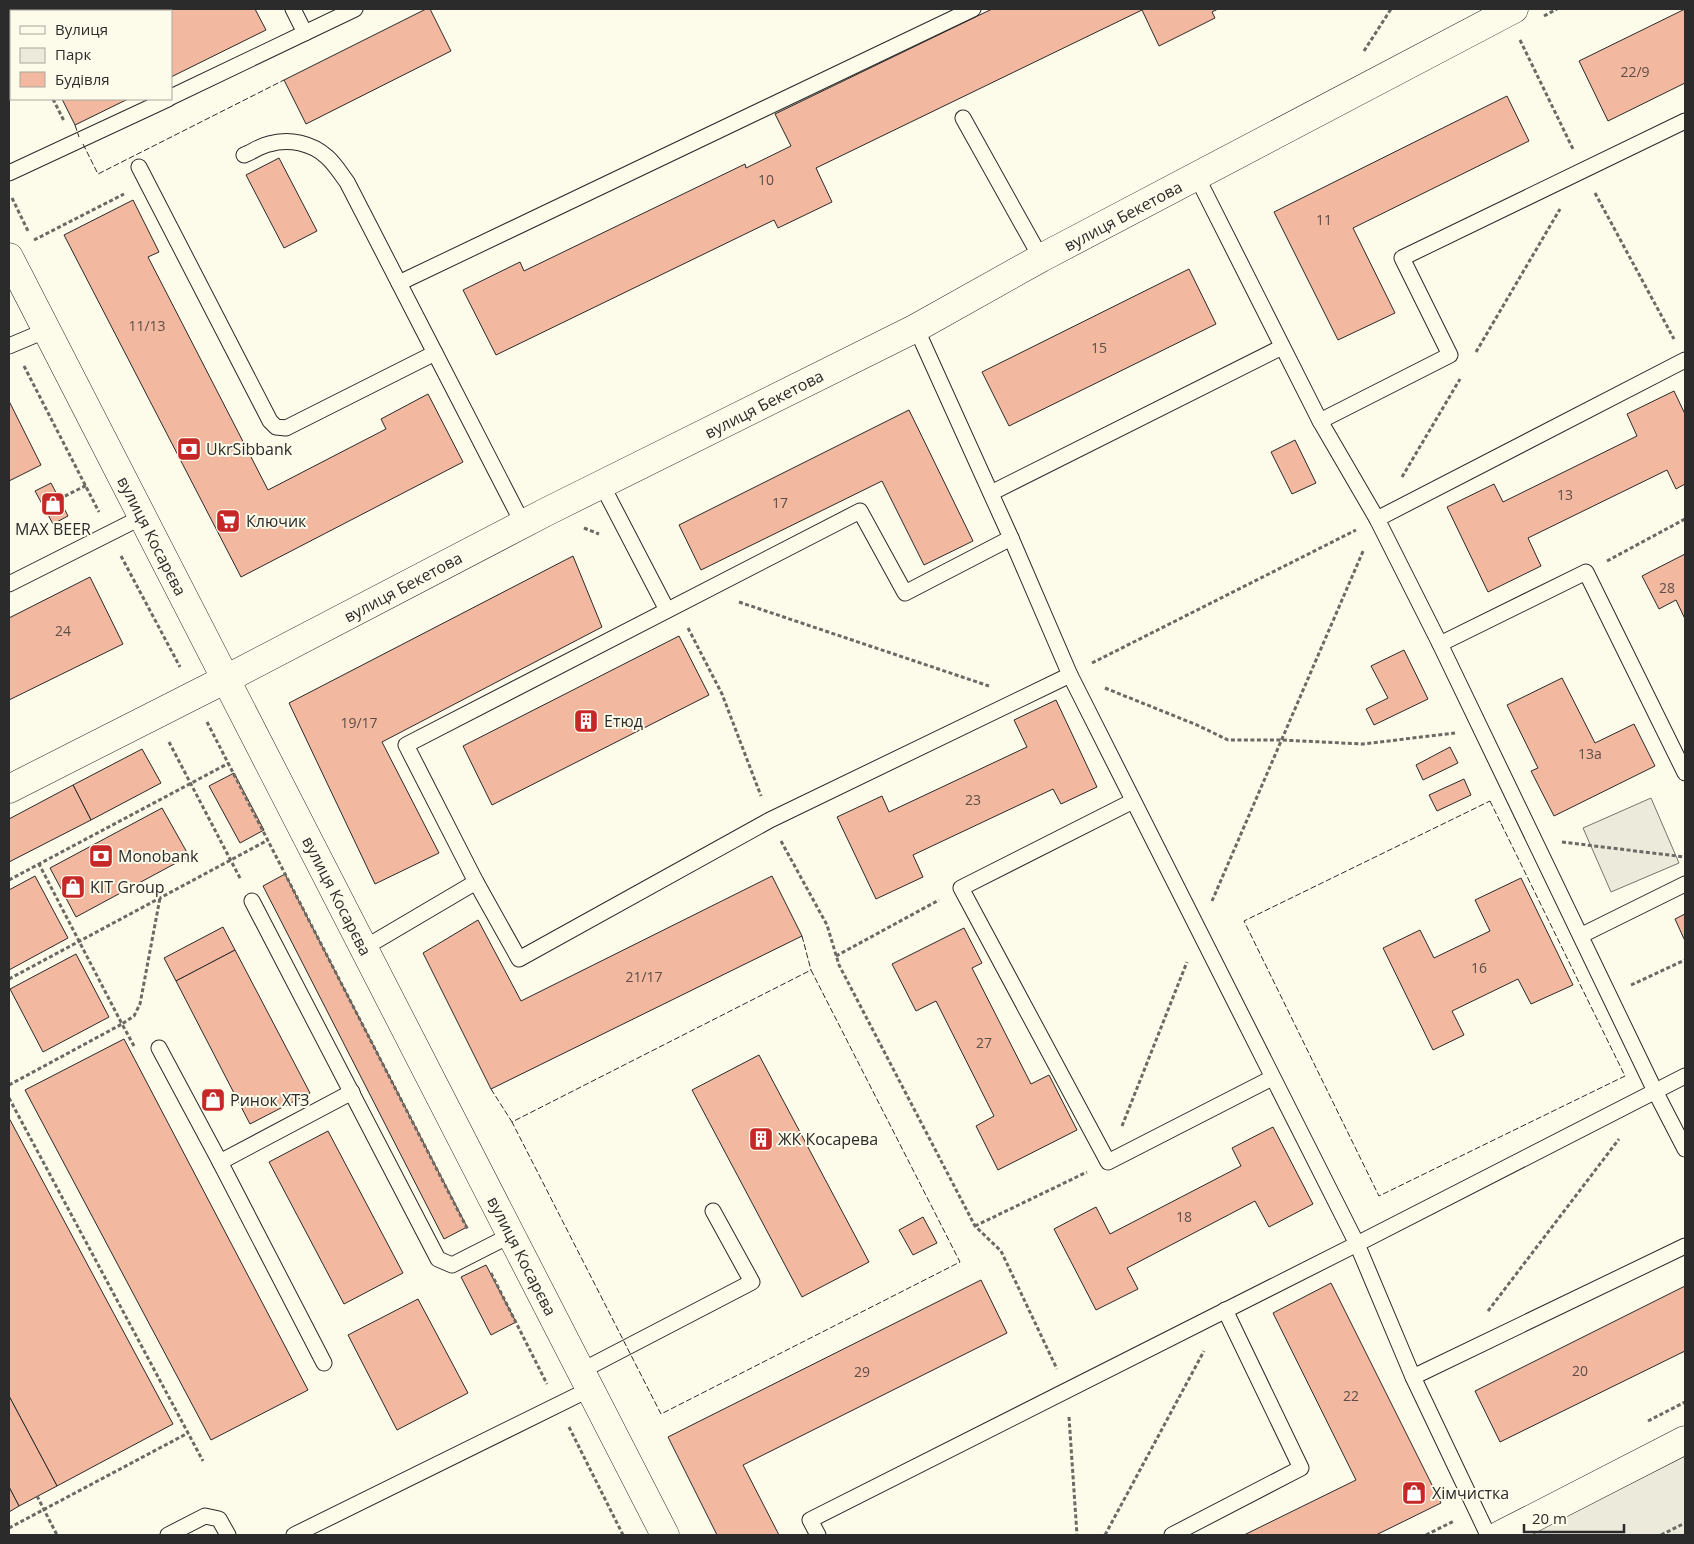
<svg xmlns="http://www.w3.org/2000/svg" width="1694" height="1544" viewBox="0 0 1694 1544" font-family="'Open Sans',sans-serif">
	<rect width="100%" height="100%" fill="#fdfbea"/>
	<g fill="#ecebdb" stroke="#74746e">
		<polygon points="1651,798 1679,863 1611,892 1583,828"/>
		<polygon points="1685,1456 1685,1535 1528,1535"/>
	</g>
	<g fill="#f2b8a0" stroke="#2b2b2b">
		<polygon points="17,9 153,9 154,11 158,9 255,9 266,30 171,77 171,11 18,11"/>
		<polygon points="426,9 430,9 451,51 306,124 284,80"/>
		<polygon points="992,9 1218,9 1212,12 1215,18 1159,46 1142,10 816,168 832,202 778,228 774,220 496,355 463,290 520,262 524,271 745,164 746,168 791,146 775,114"/>
		<polygon points="1685,9 1685,83 1608,121 1579,61"/>
		<polygon points="1507,96 1529,141 1353,228 1395,313 1338,340 1274,212"/>
		<polygon points="62,99 128,99 75,125"/>
		<polygon points="279,158 317,231 284,248 246,175"/>
		<polygon points="133,200 159,252 148,257 268,490 386,429 381,419 428,394 463,462 241,577 64,235"/>
		<polygon points="1189,269 1216,324 1009,426 982,372"/>
		<polygon points="1674,391 1685,414 1685,484 1676,489 1667,470 1528,538 1541,566 1488,592 1447,507 1494,484 1503,502 1637,436 1627,414"/>
		<polygon points="9,401 41,465 9,481"/>
		<polygon points="909,410 973,541 924,565 882,481 701,570 679,525"/>
		<polygon points="1295,440 1316,483 1292,494 1271,452"/>
		<polygon points="51,483 68,516 53,524 35,491"/>
		<polygon points="1685,554 1685,619 1676,600 1659,609 1642,576"/>
		<polygon points="573,556 602,627 382,742 439,853 375,884 289,703"/>
		<polygon points="90,577 123,644 9,700 9,618"/>
		<polygon points="679,636 709,695 492,805 463,746"/>
		<polygon points="1404,650 1428,699 1374,725 1366,709 1388,698 1371,666"/>
		<polygon points="1562,678 1595,743 1634,724 1655,766 1554,816 1531,771 1538,768 1507,705"/>
		<polygon points="1056,700 1097,787 1061,804 1053,789 913,855 923,877 876,899 837,817 882,796 889,812 1027,747 1014,720"/>
		<polygon points="1450,747 1458,763 1423,780 1416,765"/>
		<polygon points="142,749 161,783 91,820 73,785"/>
		<polygon points="234,773 264,830 240,843 209,786"/>
		<polygon points="1464,779 1471,795 1437,811 1429,795"/>
		<polygon points="73,785 91,820 9,862 9,819"/>
		<polygon points="162,808 189,856 76,917 50,868"/>
		<polygon points="285,874 467,1227 444,1239 263,886"/>
		<polygon points="35,876 68,938 9,970 9,890"/>
		<polygon points="772,876 802,936 491,1089 423,953 478,920 521,1001"/>
		<polygon points="1521,878 1573,985 1531,1004 1518,979 1452,1011 1464,1035 1433,1050 1383,948 1420,930 1434,958 1490,931 1475,900"/>
		<polygon points="1685,914 1685,941 1675,919"/>
		<polygon points="223,927 235,950 176,981 164,958"/>
		<polygon points="964,928 982,963 972,968 1031,1084 1049,1075 1077,1130 998,1170 976,1126 994,1116 936,1001 916,1011 892,964"/>
		<polygon points="235,950 310,1093 250,1124 176,981"/>
		<polygon points="76,954 109,1017 43,1052 10,989"/>
		<polygon points="124,1039 308,1390 211,1440 25,1090"/>
		<polygon points="759,1055 869,1262 802,1297 692,1090"/>
		<polygon points="9,1118 173,1424 57,1486 9,1396"/>
		<polygon points="1273,1127 1313,1204 1269,1227 1255,1201 1127,1268 1138,1289 1096,1310 1054,1229 1096,1207 1110,1234 1241,1166 1232,1148"/>
		<polygon points="328,1131 403,1273 344,1304 269,1162"/>
		<polygon points="923,1217 937,1243 913,1255 899,1230"/>
		<polygon points="486,1265 516,1322 491,1335 461,1277"/>
		<polygon points="981,1280 1007,1333 743,1465 779,1535 717,1535 668,1437"/>
		<polygon points="1331,1283 1441,1503 1376,1535 1244,1535 1356,1480 1273,1313"/>
		<polygon points="1685,1286 1685,1351 1500,1442 1475,1391"/>
		<polygon points="418,1299 468,1393 397,1430 348,1335"/>
		<polygon points="9,1396 57,1486 19,1506 9,1487"/>
		<polygon points="9,1487 19,1506 9,1512"/>
	</g>
	<g fill="none" stroke-linecap="round" stroke-linejoin="round">
		<defs>
			<g id="lane">
				<polyline points="293,9 305,33"/>
				<polyline points="171,97 355,9"/>
				<polyline points="963,118 1041,258"/>
				<path d="M244 155C252 152 260 146 269 144 289 138 312 143 327 157 335 164 341 174 347 182L435 353"/>
				<polyline points="139,167 270,421 276,427 286,428 435,353 523,524"/>
				<polyline points="9,173 168,99"/>
				<polyline points="1197,177 1320,421 1377,519 1440,644 1655,1091 1685,1149"/>
				<polyline points="399,283 973,9"/>
				<polyline points="916,328 1011,538 1070,675 1357,1244 1413,1377 1488,1535"/>
				<polyline points="9,346 47,330"/>
				<polyline points="1320,421 1450,355 1402,258 1685,121"/>
				<polyline points="602,485 667,610"/>
				<polyline points="991,493 1282,347"/>
				<polyline points="1377,519 1685,360"/>
				<polyline points="1011,538 905,593 860,511 406,745 476,882 519,959 770,820 1070,675"/>
				<polyline points="9,584 142,517"/>
				<polyline points="1440,644 1586,572 1685,773"/>
				<polyline points="1133,801 961,888 1108,1162 1272,1078"/>
				<polyline points="252,901 438,1259 452,1265 511,1235"/>
				<polyline points="1582,935 1685,884"/>
				<polyline points="364,948 476,882"/>
				<polyline points="159,1048 220,1162 352,1092"/>
				<polyline points="220,1162 324,1363"/>
				<polyline points="581,1371 752,1282 713,1211"/>
				<polyline points="1413,1377 1685,1246"/>
				<polyline points="168,1535 205,1516 219,1519 228,1535"/>
				<polyline points="294,1535 590,1389"/>
				<polyline points="818,1535 810,1520 1357,1244 1685,1076"/>
				<polyline points="1172,1535 1301,1468 1225,1310"/>
			</g>
			<g id="street">
				<polyline points="9,257 665,1535"/>
				<polyline points="9,789 226,679 546,512 916,328 1041,258 1514,9"/>
			</g>
			<polyline id="secondary" points="1500,1535 1685,1440"/>
		</defs>
		<use href="#lane" stroke="#2b2b2b" stroke-width="17"/>
		<use href="#street" stroke="#2b2b2b" stroke-width="29"/>
		<use href="#secondary" stroke="#2b2b2b" stroke-width="29"/>
		<g stroke="#6a6964" stroke-width="3" stroke-dasharray="4 2.5" stroke-linecap="butt">
			<polyline points="9,11 11,16"/>
			<polyline points="1544,16 1557,9"/>
			<polyline points="1520,40 1573,149"/>
			<polyline points="1364,51 1391,9"/>
			<polyline points="53,99 64,121"/>
			<polyline points="1595,193 1674,339"/>
			<polyline points="12,198 29,233"/>
			<polyline points="34,240 124,194"/>
			<polyline points="1476,352 1560,209"/>
			<polyline points="24,366 99,512"/>
			<polyline points="1402,477 1460,379"/>
			<polyline points="59,499 87,485"/>
			<polyline points="584,528 599,534"/>
			<polyline points="121,556 180,667"/>
			<polyline points="1607,561 1685,519"/>
			<polyline points="739,602 989,686"/>
			<polyline points="688,628 722,694 761,796"/>
			<polyline points="1092,663 1356,530"/>
			<polyline points="1105,688 1197,725 1228,740 1281,740 1363,744 1455,733"/>
			<polyline points="207,722 468,1230"/>
			<polyline points="169,742 241,880"/>
			<polyline points="781,841 827,925 839,965 975,1226 1001,1251 1057,1369"/>
			<polyline points="1562,842 1685,857"/>
			<polyline points="9,880 229,763"/>
			<polyline points="1212,901 1364,549"/>
			<polyline points="836,956 939,900"/>
			<polyline points="9,979 268,840"/>
			<polyline points="1631,985 1685,960"/>
			<polyline points="134,1046 122,1024 134,1016 140,1004 160,898"/>
			<polyline points="9,1085 122,1024 39,864"/>
			<polyline points="9,1098 203,1461"/>
			<polyline points="1122,1126 1187,962"/>
			<polyline points="975,1226 1087,1172"/>
			<polyline points="491,1273 547,1384"/>
			<polyline points="1488,1311 1619,1139"/>
			<polyline points="1069,1417 1077,1535"/>
			<polyline points="1648,1421 1685,1402"/>
			<polyline points="569,1427 623,1535"/>
			<polyline points="37,1496 57,1535"/>
			<polyline points="9,1528 188,1433"/>
			<polyline points="1105,1535 1204,1351"/>
			<polyline points="1426,1535 1454,1521"/>
			<polyline points="1661,1535 1685,1523"/>
		</g>
		<use href="#lane" stroke="#fdfbea" stroke-width="15"/>
		<use href="#street" stroke="#fdfbea" stroke-width="28"/>
		<use href="#secondary" stroke="#fdfbea" stroke-width="28"/>
		<g stroke="#2b2b2b" stroke-width="1" stroke-dasharray="6 2.5" stroke-linecap="butt">
			<polyline points="75,125 79,137"/>
			<polyline points="83,144 98,174 284,80"/>
			<polygon points="1490,801 1625,1076 1379,1196 1244,921"/>
			<polyline points="802,936 811,970"/>
			<polygon points="811,970 960,1262 661,1414 512,1122"/>
			<polyline points="491,1089 512,1122"/>
		</g>
	</g>
	<defs>
		<symbol id="bank-square" viewBox="-11 -11 22 22"><rect x="-9" y="-9" width="18" height="18" rx="4" fill="#c62828" stroke="#fdfbea"/><path d="M-6-4H6V4H-6ZM0-2.3a2.3 2.3 0 1 0 0 4.6a2.3 2.3 0 1 0 0-4.6Z" fill="#fff"/></symbol>
		<symbol id="shop-square" viewBox="-11 -11 22 22"><rect x="-9" y="-9" width="18" height="18" rx="4" fill="#c62828" stroke="#fdfbea"/><path d="M-5-2.5h2.3a2.7 3.5 0 0 1 5.4 0H5L5.5 6h-11ZM-1.5-2.5h3a1.5 2.3 0 0 0-3 0Z" fill="#fff"/></symbol>
		<symbol id="supermarket-square" viewBox="-11 -11 22 22"><rect x="-9" y="-9" width="18" height="18" rx="4" fill="#c62828" stroke="#fdfbea"/><path d="M-6-5.5h2.5l.6 2H6L4.5 2H-2.5L-4.4-4H-6ZM-1.5 3.2a1.3 1.3 0 1 0 .1 0ZM3 3.2a1.3 1.3 0 1 0 .1 0Z" fill="#fff"/></symbol>
		<symbol id="building-square" viewBox="-11 -11 22 22"><rect x="-9" y="-9" width="18" height="18" rx="4" fill="#c62828" stroke="#fdfbea"/><path d="M-4-6H4V6H1V3H-1V6H-4ZM-2.5-4.3h1.7v1.8h-1.7ZM.8-4.3h1.7v1.8H.8ZM-2.5-1h1.7V.8h-1.7ZM.8-1h1.7V.8H.8Z" fill="#fff"/></symbol>
	</defs>
	<g fill-rule="evenodd">
		<use href="#bank-square" x="175" y="435" width="28" height="28"/>
		<use href="#shop-square" x="39" y="490" width="28" height="28"/>
		<use href="#supermarket-square" x="214" y="507" width="28" height="28"/>
		<use href="#building-square" x="572" y="707" width="28" height="28"/>
		<use href="#bank-square" x="87" y="842" width="28" height="28"/>
		<use href="#shop-square" x="59" y="873" width="28" height="28"/>
		<use href="#shop-square" x="199" y="1086" width="28" height="28"/>
		<use href="#building-square" x="747" y="1125" width="28" height="28"/>
		<use href="#shop-square" x="1400" y="1479" width="28" height="28"/>
	</g>
	<g text-anchor="middle" stroke-width="4" stroke-linejoin="round" paint-order="stroke">
		<g font-size="14" fill="#5d4e48">
			<text x="1635" y="77">22/9</text>
			<text x="766" y="185">10</text>
			<text x="1324" y="225">11</text>
			<text x="147" y="331">11/13</text>
			<text x="1099" y="353">15</text>
			<text x="1565" y="500">13</text>
			<text x="780" y="508">17</text>
			<text x="1667" y="593">28</text>
			<text x="63" y="636">24</text>
			<text x="359" y="728">19/17</text>
			<text x="1590" y="759">13а</text>
			<text x="973" y="805">23</text>
			<text x="1479" y="973">16</text>
			<text x="644" y="982">21/17</text>
			<text x="984" y="1048">27</text>
			<text x="1184" y="1222">18</text>
			<text x="1580" y="1376">20</text>
			<text x="862" y="1377">29</text>
			<text x="1351" y="1401">22</text>
		</g>
		<g font-size="16" fill="#2b2b2b" stroke="#fdfbea">
			<text transform="translate(1123 216) rotate(-28)" y="6">вулиця Бекетова</text>
			<text transform="translate(764 404) rotate(-27)" y="6">вулиця Бекетова</text>
			<text transform="translate(152 536) rotate(63)" y="6">вулиця Косарєва</text>
			<text transform="translate(403 587) rotate(-28)" y="6">вулиця Бекетова</text>
			<text transform="translate(337 896) rotate(63)" y="6">вулиця Косарєва</text>
			<text transform="translate(522 1256) rotate(63)" y="6">вулиця Косарєва</text>
		</g>
		<g font-size="16" fill="#2b2b2b" stroke="#fdfbea" text-anchor="start">
			<text x="206" y="455">UkrSibbank</text>
			<text x="246" y="527">Ключик</text>
			<text x="53" y="535" text-anchor="middle">MAX BEER</text>
			<text x="604" y="727">Етюд</text>
			<text x="118" y="862">Monobank</text>
			<text x="90" y="893">KIT Group</text>
			<text x="230" y="1106">Ринок ХТЗ</text>
			<text x="778" y="1145">ЖК Косарева</text>
			<text x="1432" y="1499">Хімчистка</text>
		</g>
	</g>
	<rect width="1694" height="1544" fill="none" stroke="#2b2b2b" stroke-width="20"/>
	<rect x="10" y="10" width="162" height="90" fill="#fdfbea" stroke="#a9a89e"/>
	<rect x="20" y="26" width="25" height="8" fill="#fdfbea" stroke="#a9a89e"/>
	<text x="55" y="35" font-size="15" fill="#2b2b2b">Вулиця</text>
	<rect x="20" y="48" width="25" height="15" fill="#ecebdb" stroke="#a9a89e"/>
	<text x="55" y="60" font-size="15" fill="#2b2b2b">Парк</text>
	<rect x="20" y="72" width="25" height="15" fill="#f2b8a0" stroke="#a9a89e"/>
	<text x="55" y="85" font-size="15" fill="#2b2b2b">Будівля</text>
	<path d="M1524 1524v8h100v-8" fill="none" stroke="#2b2b2b" stroke-width="2.5"/>
	<text x="1532" y="1524" font-size="15" fill="#2b2b2b" stroke="#fdfbea" stroke-width="4" paint-order="stroke">20 m</text>
</svg>
